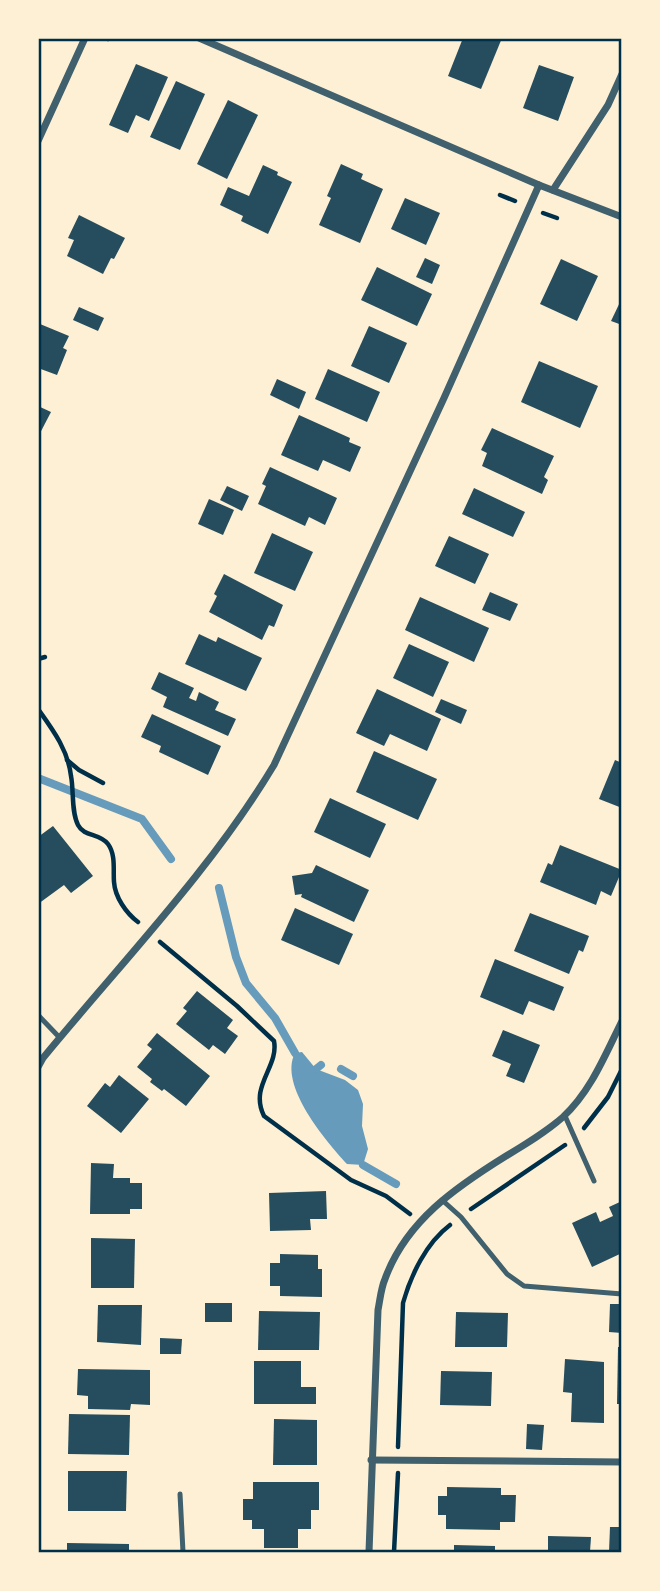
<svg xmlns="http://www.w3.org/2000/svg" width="660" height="1591" viewBox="0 0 660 1591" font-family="'Work Sans',sans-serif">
	<rect width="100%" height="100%" fill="#fdf0d5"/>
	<path fill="#669bbc" d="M302 1052 316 1069 345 1080 358 1090 363 1104 362 1126 368 1149 363 1165 347 1164C326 1141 278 1085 295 1053Z"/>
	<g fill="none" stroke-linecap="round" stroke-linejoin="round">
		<g stroke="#669bbc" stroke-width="8">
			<polyline points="38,778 142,819 171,859"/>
			<polyline points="219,888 236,957 246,983 275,1018 295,1053"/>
			<polyline points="316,1069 321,1065"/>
			<polyline points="341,1069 353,1076"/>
			<polyline points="363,1165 396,1184"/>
		</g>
	</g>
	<g fill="#264d5e">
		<polygon points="463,38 502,38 481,89 448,76"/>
		<polygon points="136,64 168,77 149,121 136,115 128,133 109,125"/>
		<polygon points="539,65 574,77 558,121 523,108"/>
		<polygon points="176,81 205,94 180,150 150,137"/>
		<polygon points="228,100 258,115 227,179 197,164"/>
		<polygon points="341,164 363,174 361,179 383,189 360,243 319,225 331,198 327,196"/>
		<polygon points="263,165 278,172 277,175 292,182 268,234 241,221 243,216 220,205 228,187 249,196"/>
		<polygon points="405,198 440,213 426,245 391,229"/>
		<polygon points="79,215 125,238 114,259 111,258 103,274 67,256 74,240 68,238"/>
		<polygon points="425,258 440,265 432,284 416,277"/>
		<polygon points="561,259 598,276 577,321 540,304"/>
		<polygon points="377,267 432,294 417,326 361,300"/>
		<polygon points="622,298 622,325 611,321"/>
		<polygon points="79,307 104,318 98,331 73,320"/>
		<polygon points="40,324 69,336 63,348 67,350 57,375 38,368"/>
		<polygon points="369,326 407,343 389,383 351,366"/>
		<polygon points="539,361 598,386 580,428 521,402"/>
		<polygon points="328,369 380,392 367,422 315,399"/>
		<polygon points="277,379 306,392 299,409 270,395"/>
		<polygon points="38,406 51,412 38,437"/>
		<polygon points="299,415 350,438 349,442 361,447 350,472 323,460 318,471 281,455"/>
		<polygon points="492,428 554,456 544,477 548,480 542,494 482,466 487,453 481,450"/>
		<polygon points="270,467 337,498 325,525 309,517 305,526 258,504 266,486 262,484"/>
		<polygon points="227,486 249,496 242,511 220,500"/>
		<polygon points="474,488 525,512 513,537 462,514"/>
		<polygon points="209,499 234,510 223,535 198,524"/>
		<polygon points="272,533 313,552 295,591 254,573"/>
		<polygon points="449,536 489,554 475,584 435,566"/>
		<polygon points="224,574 283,605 274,627 269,625 262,640 209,612 217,596 214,594"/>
		<polygon points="490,592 518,604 510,621 482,610"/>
		<polygon points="420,597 489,628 474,662 405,630"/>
		<polygon points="199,634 216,642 218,637 262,658 246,691 185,664"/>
		<polygon points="409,644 449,662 433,697 393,678"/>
		<polygon points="159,672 194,688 189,698 196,701 199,692 219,702 215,710 236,719 228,736 163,707 167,697 151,689"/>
		<polygon points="377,689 441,719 427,751 390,734 384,746 356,733"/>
		<polygon points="441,699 467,710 461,724 435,712"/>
		<polygon points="152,714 221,746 208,775 159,752 161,746 141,737"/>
		<polygon points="374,751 437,779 418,820 356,792"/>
		<polygon points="615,760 622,763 622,808 599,799"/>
		<polygon points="330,798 386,824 370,858 314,832"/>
		<polygon points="53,826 93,876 71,893 64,885 38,904 38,837"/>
		<polygon points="560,845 622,870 611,896 601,891 596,905 540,882 548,863 552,865"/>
		<polygon points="316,865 369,890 354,922 301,897 302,894 295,895 292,876 312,873"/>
		<polygon points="295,908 353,934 339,965 281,940"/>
		<polygon points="530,913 589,936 583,952 579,950 569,974 514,951"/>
		<polygon points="495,959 564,987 554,1011 529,1001 523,1015 480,997"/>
		<polygon points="197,991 233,1020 227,1028 238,1036 225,1054 213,1045 209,1050 176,1024 187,1011 183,1008"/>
		<polygon points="503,1030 540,1045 524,1083 506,1076 511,1064 492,1056"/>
		<polygon points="157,1033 210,1076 186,1106 164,1089 162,1091 150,1082 152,1079 137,1067 152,1049 147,1045"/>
		<polygon points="119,1075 149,1099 121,1133 87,1106 105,1083 110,1087"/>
		<polygon points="91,1163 114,1164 113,1178 130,1178 130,1183 142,1183 142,1209 130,1209 130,1214 90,1214"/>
		<polygon points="326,1191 327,1219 310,1219 311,1230 270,1231 269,1193"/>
		<polygon points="622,1201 622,1253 592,1267 572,1223 596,1212 600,1222 613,1216 609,1207"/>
		<polygon points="91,1238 135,1239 134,1288 91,1288"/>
		<polygon points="280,1254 318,1255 318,1269 322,1269 322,1297 280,1296 280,1286 270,1286 270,1263 280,1263"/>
		<rect x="205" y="1303" width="27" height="19"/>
		<polygon points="610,1304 622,1304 622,1333 609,1332"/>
		<polygon points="98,1305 142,1305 141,1345 97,1342"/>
		<polygon points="259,1311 320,1312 319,1350 258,1350"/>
		<polygon points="456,1312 508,1313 507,1347 455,1347"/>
		<polygon points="160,1338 182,1339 181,1354 160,1354"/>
		<polygon points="618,1347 622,1347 622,1404 617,1404"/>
		<polygon points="565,1359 604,1362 604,1423 571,1422 572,1393 563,1392"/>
		<polygon points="254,1361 301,1361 301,1387 316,1387 316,1404 254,1404"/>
		<polygon points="78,1369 150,1370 150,1405 131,1404 130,1410 88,1409 88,1396 77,1395"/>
		<polygon points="441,1371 492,1372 491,1406 440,1405"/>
		<polygon points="69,1414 130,1415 129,1455 68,1454"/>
		<polygon points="274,1419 317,1420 317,1465 273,1465"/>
		<polygon points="527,1424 544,1425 542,1450 526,1449"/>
		<polygon points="68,1471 127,1471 126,1511 68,1511"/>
		<polygon points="253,1482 319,1482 319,1510 311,1510 311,1529 298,1529 298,1548 264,1548 264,1529 252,1529 252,1520 243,1520 243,1499 253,1499"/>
		<polygon points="447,1487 501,1488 501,1495 516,1495 515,1522 500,1522 500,1530 446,1529 446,1515 438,1515 438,1496 447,1496"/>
		<polygon points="610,1527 622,1527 622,1552 609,1552"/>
		<polygon points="548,1536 591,1537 590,1552 548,1552"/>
		<polygon points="67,1543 129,1544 129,1552 67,1552"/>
		<polygon points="454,1545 495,1546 495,1552 454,1552"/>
	</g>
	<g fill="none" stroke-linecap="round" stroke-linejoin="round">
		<g stroke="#003049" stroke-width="4.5">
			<polyline points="107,38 108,39"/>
			<polyline points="500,195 515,201"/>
			<polyline points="543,213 557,218"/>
			<polyline points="38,659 45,657"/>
			<path d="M38 709C53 730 68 750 71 776 74 791 71 811 78 825 84 837 100 833 108 844 116 855 113 870 114 882 115 897 126 913 138 922"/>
			<polyline points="67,760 79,770 103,783"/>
			<path d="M160 942 237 1006 274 1041C279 1067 249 1086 264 1116L351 1180 386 1196 410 1214"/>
			<polyline points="584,1128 608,1097 622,1069"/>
			<polyline points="471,1209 565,1145"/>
			<path d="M398 1447 403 1303C411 1275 426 1243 450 1225"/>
			<polyline points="394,1552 398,1473"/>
		</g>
		<g stroke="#3f606c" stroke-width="5">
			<polyline points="38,1015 60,1038"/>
			<polyline points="565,1116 594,1181"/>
			<polyline points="442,1200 461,1217 507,1274 524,1286 622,1294"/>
			<polyline points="180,1494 183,1552"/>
		</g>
		<g stroke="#3f606c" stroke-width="7">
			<polyline points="199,38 539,185 622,217"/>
			<polyline points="38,141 85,38"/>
			<polyline points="553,190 608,105 622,74"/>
			<path d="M38 1067 43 1058C121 963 211 870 274 765L444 398 539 185"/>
			<polyline points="371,1460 622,1462"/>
			<path d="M369 1552 378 1310C380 1300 381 1288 385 1279 406 1221 456 1187 506 1156 526 1144 546 1132 563 1117 591 1091 605 1055 622 1021"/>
		</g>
	</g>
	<rect width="660" height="1591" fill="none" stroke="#fdf0d5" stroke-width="80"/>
	<rect x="40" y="40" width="580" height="1511" fill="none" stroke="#003049" stroke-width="2.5"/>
</svg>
